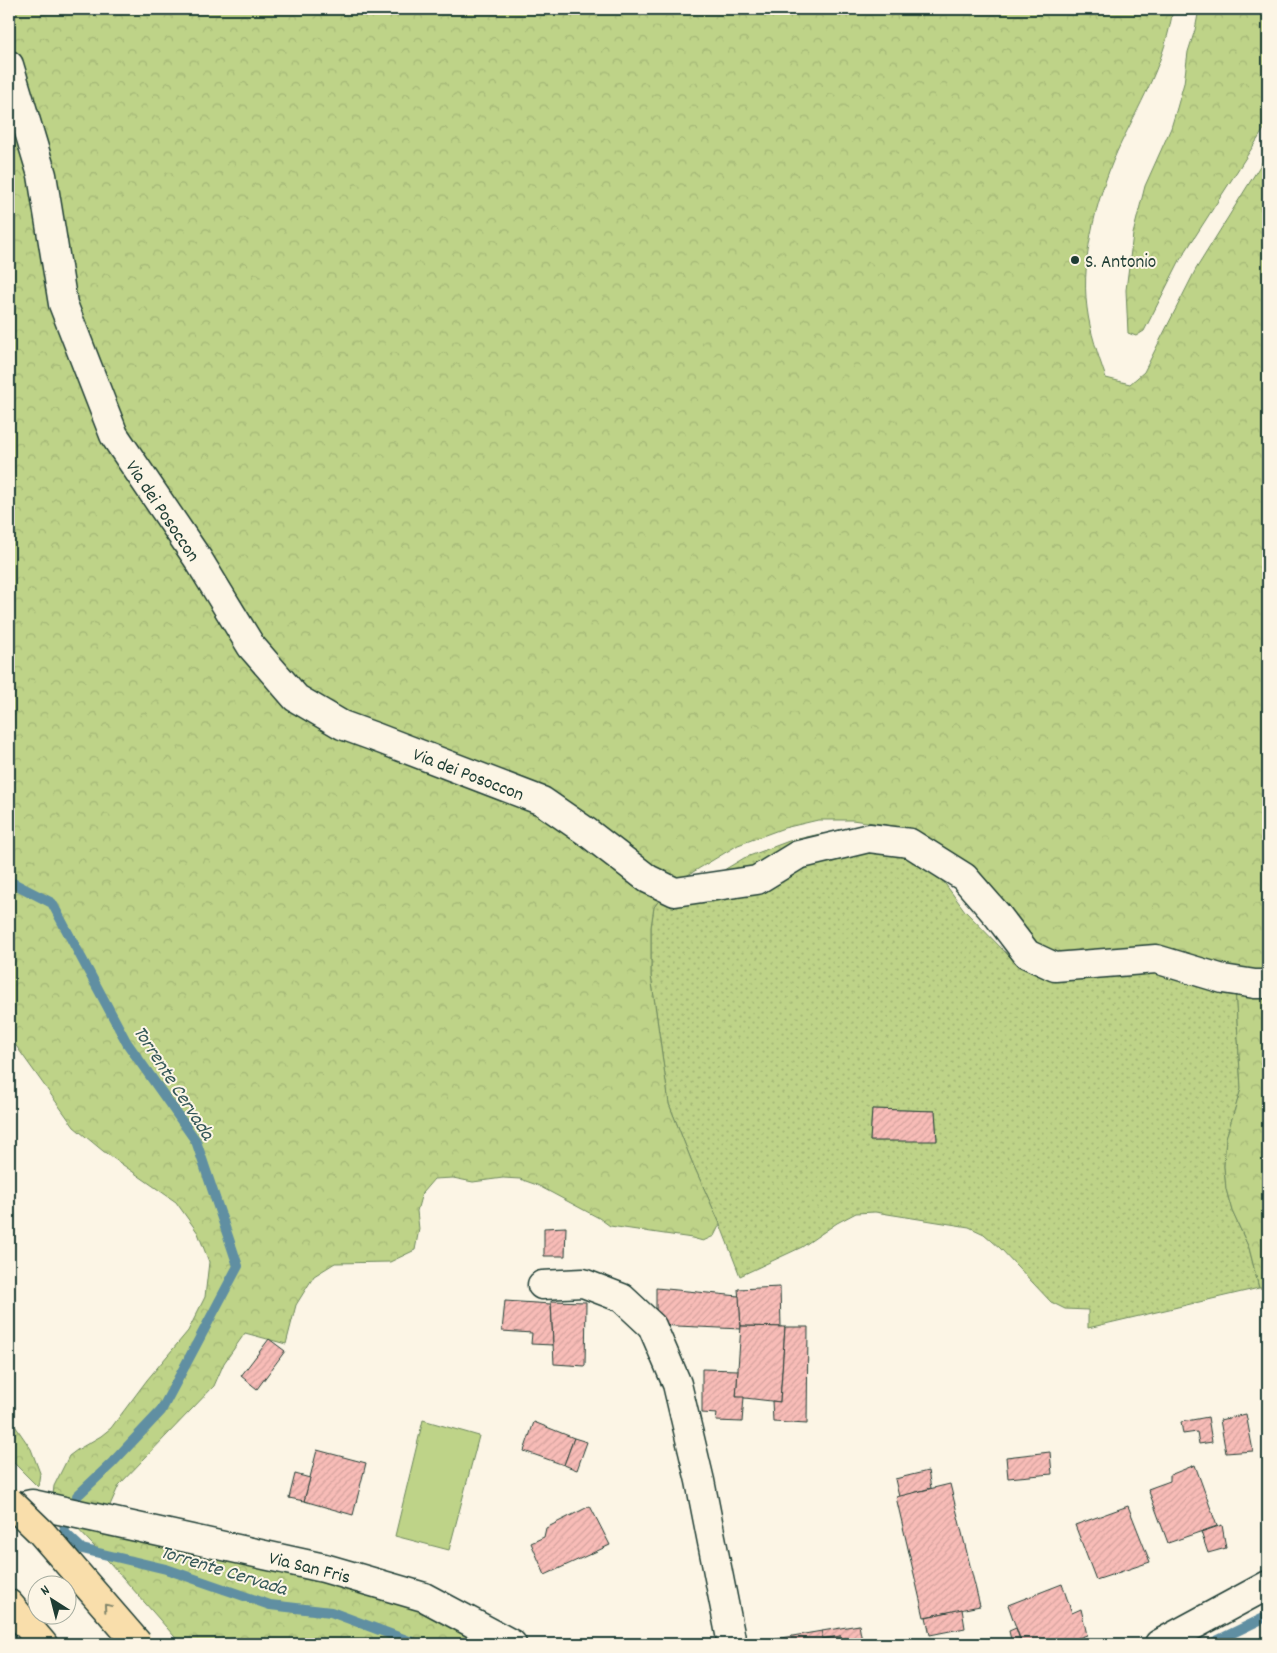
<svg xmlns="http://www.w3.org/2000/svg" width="1277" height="1653" viewBox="0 0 1277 1653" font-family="Dekko,sans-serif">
	<defs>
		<pattern id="grass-dots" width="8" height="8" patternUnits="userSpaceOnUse" patternTransform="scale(1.25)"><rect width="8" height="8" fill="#bed388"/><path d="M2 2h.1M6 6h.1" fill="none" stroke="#a3b676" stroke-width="1.8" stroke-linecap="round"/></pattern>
		<pattern id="forest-crowns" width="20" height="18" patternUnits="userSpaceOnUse" patternTransform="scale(1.25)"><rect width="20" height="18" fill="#bed388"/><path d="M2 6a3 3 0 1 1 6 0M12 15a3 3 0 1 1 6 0" fill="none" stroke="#a3b676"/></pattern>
		<pattern id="building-hatch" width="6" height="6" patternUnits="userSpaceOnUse" patternTransform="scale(1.25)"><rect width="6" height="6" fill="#f8bcb7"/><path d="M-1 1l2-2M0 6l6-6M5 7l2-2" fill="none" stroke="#d4a29e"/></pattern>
	</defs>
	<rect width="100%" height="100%" fill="#fcf5e5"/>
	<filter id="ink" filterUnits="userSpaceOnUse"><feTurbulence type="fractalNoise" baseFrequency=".02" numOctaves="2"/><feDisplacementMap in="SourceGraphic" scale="10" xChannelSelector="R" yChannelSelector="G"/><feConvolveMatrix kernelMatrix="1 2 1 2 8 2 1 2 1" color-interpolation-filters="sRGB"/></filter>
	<g filter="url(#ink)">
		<path fill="url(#grass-dots)" stroke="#6e885e" fill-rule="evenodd" d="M820 834H851L914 855 943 881 965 911 1009 956 1025 966 1127 968 1177 975 1235 986 1241 1089 1226 1138 1224 1166 1226 1189 1232 1211 1249 1248 1259 1288 1088 1328V1310L1065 1309 1051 1302 1000 1248 984 1234 969 1227 875 1212 856 1213 837 1223 802 1247 740 1276 720 1224 692 1162 669 1104 651 976V927L654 907 660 899 684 894 744 858 789 841ZM872 1109 935 1111 937 1140 870 1141Z"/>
		<g fill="url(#forest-crowns)" stroke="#6e885e">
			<path d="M9 9H1173C1165 61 1144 96 1121 143 1099 189 1080 257 1087 308 1090 332 1098 355 1106 378L1130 384 1144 372 1196 269 1268 153V978L1044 958 923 844 888 825 852 820H818L784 828 738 845 678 881 580 842 635 888 660 899 654 907 651 927V976L669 1104 692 1162 720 1224 714 1236 703 1241 692 1238 610 1226 599 1218 537 1185 520 1179 503 1178 473 1182 453 1178 434 1179 422 1193 417 1211 419 1229 415 1250 390 1262 335 1263 314 1276 296 1305 286 1344 245 1333 224 1363 214 1386 119 1485 107 1512 53 1495 54 1486 69 1456 77 1450 101 1436 111 1428 147 1380 188 1331 205 1297 209 1262 198 1233 176 1202 103 1151 74 1127 9 1036Z"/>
			<polygon points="1199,9 1268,9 1268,123 1180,260 1144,331 1136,336 1128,333 1126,290 1133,234 1145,186 1171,128 1177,108 1184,83 1188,52 1195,30"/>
			<polygon points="1235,986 1268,988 1268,1288 1259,1288 1249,1248 1232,1211 1226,1189 1224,1166 1226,1138 1241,1089"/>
			<polygon points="9,1417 31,1449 40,1473 38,1487 9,1458"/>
			<polygon points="73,1524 124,1539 250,1566 354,1582 386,1589 494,1644 181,1644 110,1563"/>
		</g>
		<polygon fill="#bed388" stroke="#6e885e" points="423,1420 479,1436 449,1550 395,1536"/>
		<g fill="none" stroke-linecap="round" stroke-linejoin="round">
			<g stroke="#608fa2" stroke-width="10">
				<polyline points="9,881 52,903 127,1043 196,1141 238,1266 161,1411 112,1463 77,1496"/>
				<polyline points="64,1520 65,1533 82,1549 166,1569 270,1605 331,1612 417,1644"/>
				<polyline points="1210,1644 1268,1616"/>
			</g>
		</g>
		<g fill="url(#building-hatch)" stroke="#1f3d34">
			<polygon points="872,1109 935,1111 937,1141 870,1141"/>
			<polygon points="566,1227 565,1256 544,1256 544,1228"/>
			<polygon points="780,1287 781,1327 741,1326 738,1289"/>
			<polygon points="656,1288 739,1296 741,1329 656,1325"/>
			<polygon points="505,1301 551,1304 553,1345 531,1344 532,1333 502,1331"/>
			<polygon points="551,1301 586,1302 585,1366 554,1364"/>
			<polygon points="741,1326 785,1327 780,1402 736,1397"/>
			<polygon points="785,1327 808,1327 807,1424 773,1422 772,1401 780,1402"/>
			<polygon points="269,1339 285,1351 257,1389 241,1376"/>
			<polygon points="702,1369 738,1370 736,1397 744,1397 742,1422 716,1421 717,1414 702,1413"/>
			<polygon points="1246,1414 1253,1451 1226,1453 1220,1420"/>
			<polygon points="1208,1417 1212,1442 1199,1444 1197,1432 1183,1434 1181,1422"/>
			<polygon points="534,1422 574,1438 564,1465 524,1451"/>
			<polygon points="574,1438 587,1442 577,1470 564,1465"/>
			<polygon points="317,1450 366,1463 353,1515 304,1501"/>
			<polygon points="1050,1452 1052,1474 1008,1478 1006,1457"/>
			<polygon points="1195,1465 1217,1526 1168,1543 1148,1489 1170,1481 1170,1475"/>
			<polygon points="928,1471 931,1488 899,1497 895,1479"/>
			<polygon points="295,1474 310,1478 304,1501 289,1498"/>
			<polygon points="950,1484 980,1606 924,1617 896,1497"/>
			<polygon points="590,1506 610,1545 545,1575 531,1543 544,1537 546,1528"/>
			<polygon points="1128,1506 1150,1562 1096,1580 1075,1525"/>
			<polygon points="1222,1525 1226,1548 1208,1553 1201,1532"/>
			<polygon points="1062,1584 1072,1613 1081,1609 1087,1635 1061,1644 1022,1644 1008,1605"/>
			<polygon points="962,1609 965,1628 930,1635 926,1617"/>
			<polygon points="859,1625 862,1641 842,1644 841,1636 822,1639 822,1631"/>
			<polygon points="1016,1628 1019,1637 1022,1644 1012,1644 1009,1631"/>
			<polygon points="822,1631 822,1639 841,1636 842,1644 776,1644 775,1639"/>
			<polygon points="862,1641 863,1644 842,1644"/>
		</g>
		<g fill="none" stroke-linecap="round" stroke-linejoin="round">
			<defs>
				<g id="minor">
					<polyline points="9,65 42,175 63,304 114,435 198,559 251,646 296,698 342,725 375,737 542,801 587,832 648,879 675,892 757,880 798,855 869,838 910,843 964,877 998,916 1027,954 1055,967 1156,959 1223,979 1255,984 1268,984"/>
					<polyline points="542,1285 583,1283 622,1298 652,1326 677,1384 700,1481 732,1644"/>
					<polyline points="9,1509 32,1504 324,1568 424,1597 512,1644"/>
					<polyline points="1159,1644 1268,1585"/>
				</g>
				<polyline id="motorway" points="9,1604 43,1644"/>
			</defs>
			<use href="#minor" stroke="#1f3d34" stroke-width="31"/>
			<use href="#motorway" stroke="#1f3d34" stroke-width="31"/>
			<use href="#minor" stroke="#fcf5e5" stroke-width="28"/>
			<use href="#motorway" stroke="#f9deab" stroke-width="28"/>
			<defs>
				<polyline id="motorway-bridge" points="9,1501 41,1532 138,1644"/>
			</defs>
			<use href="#motorway-bridge" stroke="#1f3d34" stroke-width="31" stroke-linecap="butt"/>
			<use href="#motorway-bridge" stroke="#f9deab" stroke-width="28"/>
		</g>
		<defs><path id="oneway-chevron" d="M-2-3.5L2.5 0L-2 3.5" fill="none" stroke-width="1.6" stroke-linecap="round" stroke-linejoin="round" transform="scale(1.25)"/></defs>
		<use stroke="#81856a" href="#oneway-chevron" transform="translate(107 1607) rotate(-131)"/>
	</g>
	<circle fill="#1f3d34" stroke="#fcf5e5" stroke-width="2" cx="1075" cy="260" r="5"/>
	<g text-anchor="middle" stroke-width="4" stroke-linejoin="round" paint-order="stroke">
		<g font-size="19" fill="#1f3d34" stroke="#fcf5e5" text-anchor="start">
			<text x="1085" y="267">S. Antonio</text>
		</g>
		<g font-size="19" fill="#1f3d34" stroke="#fcf5e5">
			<text transform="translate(164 510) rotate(56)" y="7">Via dei Posoccon</text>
			<text transform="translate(469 773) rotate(21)" y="7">Via dei Posoccon</text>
			<text transform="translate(310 1566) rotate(14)" y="7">Via San Fris</text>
		</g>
		<g font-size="20" font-style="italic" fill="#355859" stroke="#fcf5e5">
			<text transform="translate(175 1082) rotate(57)" y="7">Torrente Cervada</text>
			<text transform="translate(224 1569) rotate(17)" y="7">Torrente Cervada</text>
		</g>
	</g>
	<rect width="1277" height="1653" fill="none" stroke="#fcf5e5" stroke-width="30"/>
	<rect x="15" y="15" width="1247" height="1623" fill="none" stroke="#1f3d34" stroke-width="2" filter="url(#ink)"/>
	<g transform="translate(52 1600) rotate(324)"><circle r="24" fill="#fcf5e5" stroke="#a4ab9e"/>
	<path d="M0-4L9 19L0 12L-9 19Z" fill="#1f3d34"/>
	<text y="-8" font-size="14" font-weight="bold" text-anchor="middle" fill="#1f3d34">N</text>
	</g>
</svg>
